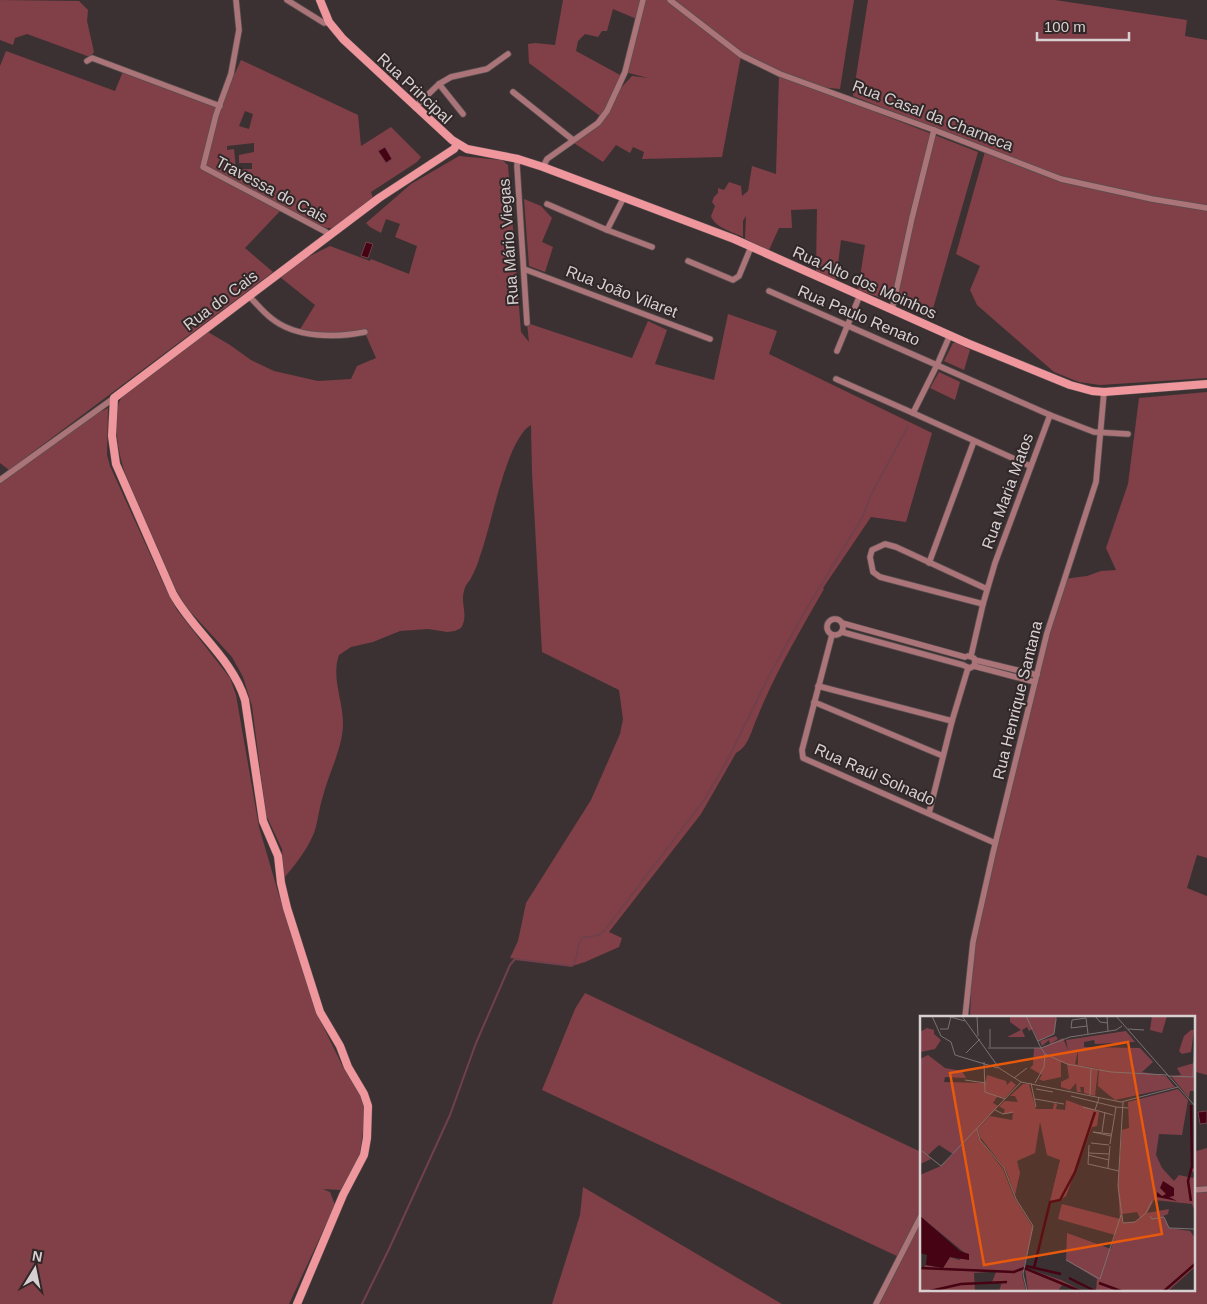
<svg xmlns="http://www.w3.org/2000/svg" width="1207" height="1304" viewBox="0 0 1207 1304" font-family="Arial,sans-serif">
	<rect width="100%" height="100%" fill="#3b3132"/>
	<g fill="#814047" fill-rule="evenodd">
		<polygon points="0,0 79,1 88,10 87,21 94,52 90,57 27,34 15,38 13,45 0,40"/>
		<path d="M563 0H854L840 89 820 87 883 115 978 152 930 319 905 306 858 290 865 245 841 240 836 280 816 271 817 209 791 210 792 228H779L769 250 745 239 746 216 743 221V237C733 232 714 227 711 216L715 206 712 202 714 197 718 193V188L724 190 729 182 741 186 742 196 748 191 752 166 776 174 779 74 741 56 722 157 642 159 644 152 633 147 630 153 616 145 603 162 574 143 599 126 620 89 632 76 648 78 625 72 639 20 613 9 607 31H602L598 37 585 34 578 41 576 51 622 76 606 108 600 116 529 63 528 44 535 43 555 45Z"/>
		<polygon points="868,0 1055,0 1187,20 1185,36 1207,40 1207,378 1100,385 1079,382 1054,372 977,305 970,290 980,266 956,254 986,148 853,96"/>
		<path d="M6 51 115 91 124 69 220 106 241 60 358 115 361 146 391 127 421 157 417 162 371 192 373 198C363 206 343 225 331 228 319 229 293 214 282 209L245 248 273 272 9 470 0 463V66ZM245 111 253 114 249 129 239 126ZM254 143V152L239 155V163H252V169H236L234 149 227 150V146Z"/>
		<path d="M459 156 502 160 508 165 521 332 529 342 527 323 632 358 648 321 667 330 655 364 714 380 728 314 777 331 769 354 932 433 906 522 871 517 823 588 824 589C800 631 775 673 757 718 751 731 749 746 736 753L701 814 609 932 622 938 619 947 585 962 572 966 510 958 518 941 526 903 591 800 620 734 623 719 619 690 542 652 532 472 531 425C506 439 491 528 480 556 478 563 475 571 471 578 469 582 465 585 464 591 460 604 469 615 461 628L455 631 447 632 428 629 400 631 373 642 351 647 339 655C331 677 343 700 343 723 343 748 329 772 323 796 319 808 318 822 314 833 307 850 295 865 284 878L282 849 266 815 252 706 243 677 232 657 187 608 176 590 126 476C119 457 110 414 122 397L208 332 230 345 251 360 274 371 318 381 351 379 357 366 376 358 365 333 349 336 299 331 315 305 280 277 308 257 330 246 370 261 371 259 409 274 417 246 395 237 400 224 386 219 381 233 370 227 366 223 411 184Z"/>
		<polygon points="524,199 541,206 552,218 542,242 553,247 545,272 529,266"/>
		<polygon points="953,343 958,343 970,350 964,370 944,361"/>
		<polygon points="939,372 960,382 955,400 930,388"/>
		<polygon points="1207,392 1207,858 1197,855 1187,888 1207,896 1207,1075 1196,1072 1193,1073 1193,1018 970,1018 973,942 1022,735 1064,579 1087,576 1101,571 1116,570 1106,548 1128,484 1139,398"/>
		<polygon points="108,408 107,455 110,466 165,587 177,610 230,678 236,695 259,827 278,892 323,1026 343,1067 360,1094 364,1106 365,1115 360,1153 357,1163 341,1190 323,1189 330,1192 335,1205 289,1304 0,1304 0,483 92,416"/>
		<polygon points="585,993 921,1152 921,1290 1193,1290 1193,1152 1207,1148 1207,1304 876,1304 899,1257 542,1090 575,1009"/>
		<polygon points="583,1187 775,1300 782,1304 552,1304 580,1215"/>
	</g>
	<g fill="#450313" stroke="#71404c">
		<polygon points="385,147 392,159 386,163 378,151"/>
		<polygon points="366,242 373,244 368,258 361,256"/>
		<polygon points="1207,1111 1207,1123 1200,1124 1198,1112"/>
	</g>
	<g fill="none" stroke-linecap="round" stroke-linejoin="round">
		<path stroke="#71404c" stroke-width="2" d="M362 1304 389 1249 450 1115 476 1043 510 965 515 959 572 966C580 957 575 947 582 938L599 935 605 930 704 800 727 761 769 676 804 613 863 516 872 493 908 426"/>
		<defs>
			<g id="street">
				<polyline points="236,0 239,30 231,74 216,115 203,167 326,232 329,236"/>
				<polyline points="287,0 324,23 329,22"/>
				<polyline points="670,0 741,55 780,74 934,130 1061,179 1152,199 1207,208"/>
				<polyline points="87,61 92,58 220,106"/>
				<polyline points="439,84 463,114"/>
				<polyline points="513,92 573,140"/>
				<polyline points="415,107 439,84 451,77 487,69 508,54"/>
				<polyline points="518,159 517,166 527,323"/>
				<polyline points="543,167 547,159 598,123 607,111 625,72 643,0"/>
				<polyline points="547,204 607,230 652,247"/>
				<polyline points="607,230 624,197"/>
				<polyline points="688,261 733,280 739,276 751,247"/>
				<polyline points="524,269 710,339"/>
				<polyline points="769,291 1050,415"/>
				<path d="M249 296C256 303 263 312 271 318 295 338 336 338 365 332"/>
				<polyline points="892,310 912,218 934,130"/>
				<polyline points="837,351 860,295"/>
				<polyline points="836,379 913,413 937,365 950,335"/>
				<polyline points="913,413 1030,466"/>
				<polyline points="0,480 114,398"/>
				<polyline points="929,563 974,441"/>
				<polyline points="983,604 880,577 873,572 870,557 872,550 885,544 896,547 987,589"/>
				<circle cx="835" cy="627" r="8"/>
				<polyline points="842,623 965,657"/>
				<polyline points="842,632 963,665"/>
				<polyline points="832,635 802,750 803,758 995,843"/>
				<polyline points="968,656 974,658 975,662 974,666"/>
				<polyline points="971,656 983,604 995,563 1050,415 1094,432 1128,434"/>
				<polyline points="975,660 1037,675"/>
				<polyline points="965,666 970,668 974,666 1035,682"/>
				<polyline points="818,686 952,721"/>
				<polyline points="814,702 943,756"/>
				<polyline points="929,813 952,721 968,668"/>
				<polyline points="965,1018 973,942 993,853 1047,633 1096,482 1104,392"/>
				<polyline points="1193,1190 1207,1189"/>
				<polyline points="876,1304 921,1216"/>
			</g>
			<g id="secondary">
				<polyline points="320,0 329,22 343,39 452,140 467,149 518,159 543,167 734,239 967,343 1070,385 1092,391 1104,392 1207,384"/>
				<path d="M297 1304 343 1195 364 1155 367 1138 368 1106 364 1094 348 1067 340 1046 320 1012 287 908 281 883 278 856 263 821 245 700C232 658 194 632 173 594L116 464 112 436 114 398 379 198 454 149 457 144"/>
			</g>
		</defs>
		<use href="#street" stroke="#574e4f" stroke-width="7"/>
		<use href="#secondary" stroke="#574e4f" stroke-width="9"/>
		<use href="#street" stroke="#ab7478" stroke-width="5.5"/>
		<use href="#secondary" stroke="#ef979d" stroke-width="8"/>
	</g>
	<g text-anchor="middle" stroke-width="4" stroke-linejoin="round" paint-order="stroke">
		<g font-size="16" fill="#d7d0d1" stroke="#312728">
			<text transform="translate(415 88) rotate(43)" y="6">Rua Principal</text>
			<text transform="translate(933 115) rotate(21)" y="6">Rua Casal da Charneca</text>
			<text transform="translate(272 189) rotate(28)" y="6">Travessa do Cais</text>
			<text transform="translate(508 242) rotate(-94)" y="6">Rua Mário Viegas</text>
			<text transform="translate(865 282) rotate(24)" y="6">Rua Alto dos Moinhos</text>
			<text transform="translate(622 291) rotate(21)" y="6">Rua João Vilaret</text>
			<text transform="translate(220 300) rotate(-37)" y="6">Rua do Cais</text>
			<text transform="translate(859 315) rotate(23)" y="6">Rua Paulo Renato</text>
			<text transform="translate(1007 491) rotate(-70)" y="6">Rua Maria Matos</text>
			<text transform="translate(1017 700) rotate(-76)" y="6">Rua Henrique Santana</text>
			<text transform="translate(875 774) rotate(24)" y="6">Rua Raúl Solnado</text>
		</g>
	</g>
	<g transform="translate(920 1016)">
		<rect width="275" height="275" fill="#3b3132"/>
		<path d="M90 0H137L134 18 118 25 113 13 109 15 107 11 102 14 105 21H87L101 14 90 6ZM232 0H247L242 17 230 14ZM7 12 14 14V18L21 24 15 33 1 36 0 16ZM271 14H274L271 36 262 38 259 35 264 20ZM206 15 215 26 175 28 174 24 164 26V31L220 32 233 46 222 56 246 60 255 71 195 84 178 70 179 53 158 49V34L155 48 178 54 175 80 164 77V71H160L161 76H157L156 67 150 74 141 71V66L149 62 147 48 141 46V61L123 65 119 63 122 59 110 52 113 49 114 32H121L130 28 129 24 122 30 120 25 136 20 138 23 130 28 143 22 148 34 146 24ZM275 15V75H270L269 82 251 60 261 59 257 52 274 47ZM8 39 25 52 42 55 46 62 25 61 24 66 65 67 67 59 86 65 87 69 91 65 96 69 85 82 77 81 73 87 78 90 57 114 59 123 83 153 94 181 113 212 102 259 106 275H79L82 266H72L76 256H68L54 257 55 275H0V255L6 249 23 252 30 241 39 244 46 238 0 200V159L21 150 33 138 19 129 8 139 11 143 0 148V43ZM103 68H109L116 93H133L134 87 137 88 136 93 145 94 146 84 179 96 177 110 172 111 146 180 140 184 130 185 140 144 127 139 120 106 115 137 97 145 100 157 95 179 86 154 60 121 58 113 70 100 92 104 93 97 83 98 85 94 79 90 85 85 98 86 95 80H90ZM258 73 268 84 262 119 239 118 236 139 242 152 254 165 259 159 273 162 275 158 271 154 275 151V196L272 188 234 184 227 197 249 193 248 198 243 200 249 212 270 215 275 222V251L248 275H176L177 263 146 244 147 217 191 233 195 219 138 203 141 191 142 188 200 203 198 170 202 114 209 112 208 86ZM217 196 220 202 215 206 203 207 202 198ZM105 252 141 264 163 275 142 269 138 275H108Z" fill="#814047" fill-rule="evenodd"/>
		<path d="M243 165 254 172V180L249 181 257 185 237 181V176L242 180 246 178 240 172ZM0 200 40 235 49 238V244L30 241 23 252 6 249 7 239 0 237Z" fill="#450313"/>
		<path fill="none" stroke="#450313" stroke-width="2.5" d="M271 185 268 165 272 150 271 89M106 250 141 258M0 252 94 256 104 252 160 275M114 252 130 186 140 184 155 156 175 96M149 262 175 275M179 267 201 275M10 275 41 268 87 266M244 275 275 248"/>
		<path fill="none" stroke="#797172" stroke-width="1" d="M12 0 21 20 31 26 35 39 78 52M27 0 45 5M42 0 79 52 101 66 201 86 258 71M57 0 58 20M106 0 121 32M175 0 180 6 188 7M187 0 188 15M196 0 275 90M166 2 152 4 151 12 167 10M166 2 168 18M20 13H28L31 0M70 13V31M208 13 224 14M118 25 134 18 136 3M68 32H121L150 21 196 14 202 10M46 37 60 23M125 38 147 48 191 56 248 59M64 46 65 76 85 83M248 60 274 61M273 61 275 15M94 62 107 52M45 64 66 67M111 67 116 91M115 67 124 51 125 38 121 32M116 73 133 76M170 79 171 52M151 80 196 91M115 83 144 88M203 86 198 170 203 207 215 206 226 197 232 185M163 91 175 94 179 82M75 94 83 98 93 96M175 94 193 99M57 113 60 124 84 152 96 183 113 210 103 258 107 275M182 116 185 96M191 120 173 116 191 118M171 127 189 129M190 128 196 91 208 92M169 129 168 148 199 155M2 135 21 150 101 66M169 137 189 138M168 139 189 144M188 152 190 130M230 200 232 203 244 201 249 212 275 213M146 244 180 263 201 199"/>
		<path fill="#e8590c" fill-opacity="0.15" stroke="#e8590c" stroke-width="2.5" d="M208 26 242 218 64 249 30 57Z"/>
		<rect width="275" height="275" fill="none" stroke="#d7d0d1" stroke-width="2.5"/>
	</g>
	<g transform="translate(35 1269) rotate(10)" stroke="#312728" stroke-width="4" paint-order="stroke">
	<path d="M0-4L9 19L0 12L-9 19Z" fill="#d7d0d1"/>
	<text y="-8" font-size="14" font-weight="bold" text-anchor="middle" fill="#d7d0d1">N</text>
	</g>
	<path d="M1037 32v8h92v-8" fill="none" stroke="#d7d0d1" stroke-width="2.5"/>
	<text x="1044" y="32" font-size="15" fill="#d7d0d1" stroke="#312728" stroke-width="4" paint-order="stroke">100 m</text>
</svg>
